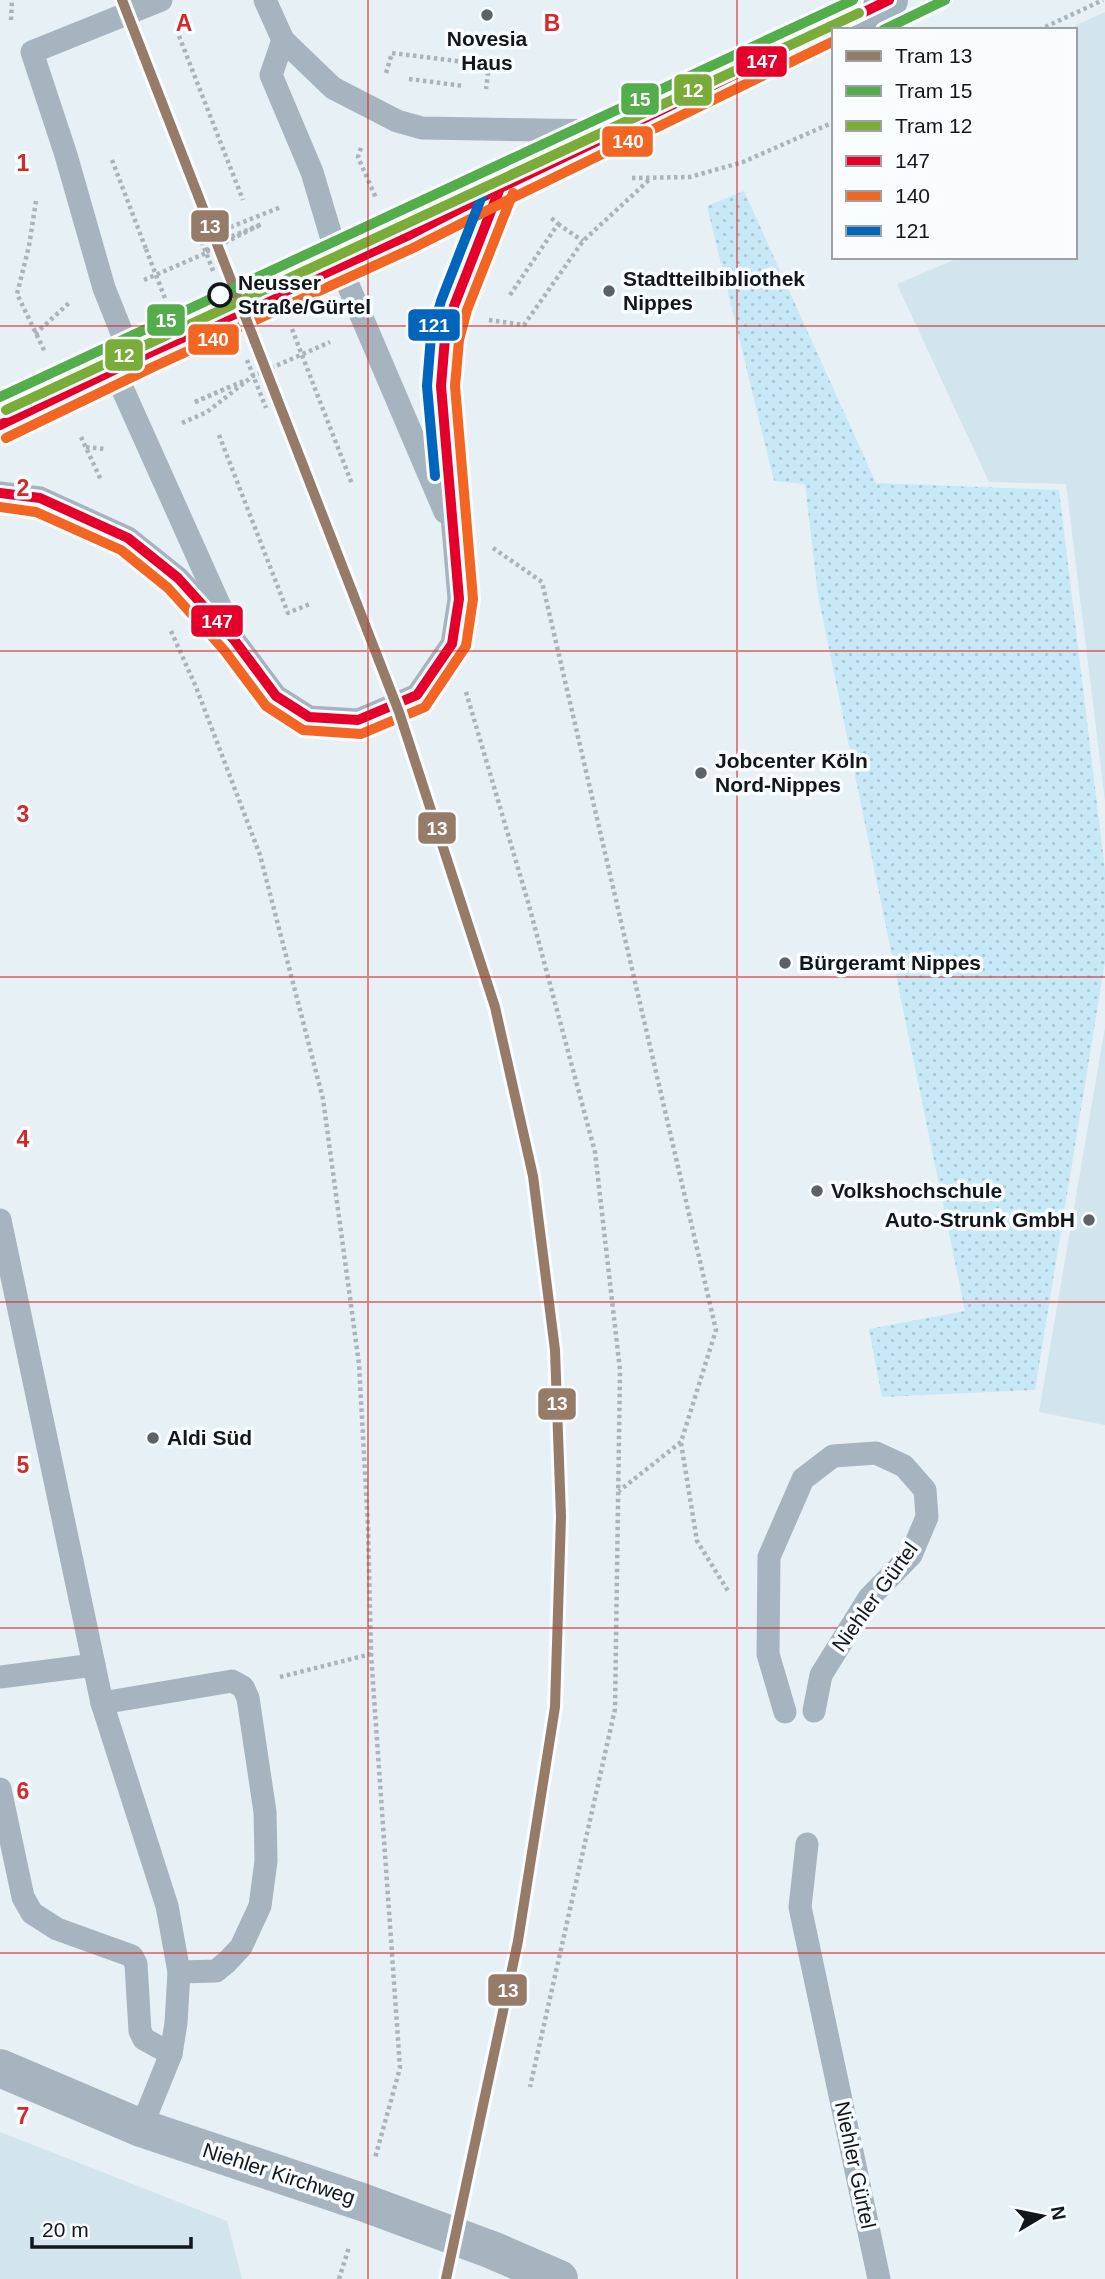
<svg xmlns="http://www.w3.org/2000/svg" width="1105" height="2279" viewBox="0 0 1105 2279" font-family="Helvetica,sans-serif">
	<defs>
		<pattern id="grass-dots" width="8" height="8" patternUnits="userSpaceOnUse" patternTransform="scale(1.75)"><rect width="8" height="8" fill="#c7e8f6"/><path d="M2 2h.1M6 6h.1" fill="none" stroke="#aac6d2" stroke-width="1.8" stroke-linecap="round"/></pattern>
	</defs>
	<rect width="100%" height="100%" fill="#e7f0f4"/>
	<g fill="#d2e4ec">
		<polygon points="1105,12 1105,801 1066,484 989,482 897,284 961,257 1075,257 1075,30 1066,30"/>
		<polygon points="1105,1027 1105,1425 1039,1412"/>
		<polygon points="0,2132 227,2221 242,2279 0,2279"/>
	</g>
	<polygon fill="url(#grass-dots)" points="744,191 876,483 1059,490 1105,870 1105,962 1035,1390 882,1397 869,1329 965,1311 818,595 805,484 774,481 707,206"/>
	<g fill="none" stroke-linecap="round" stroke-linejoin="round">
		<g stroke="#abb4bd" stroke-width="4.5" stroke-dasharray="3.5 3.5" stroke-linecap="butt">
			<polyline points="11,20 12,0"/>
			<polyline points="1039,30 1103,0"/>
			<polyline points="179,36 243,200"/>
			<polyline points="386,73 392,53 489,65 486,89"/>
			<polyline points="409,79 464,86"/>
			<polyline points="361,148 358,157 376,198"/>
			<polyline points="112,160 146,249"/>
			<polyline points="632,178 690,177 743,162 834,122"/>
			<polyline points="36,201 29,246 17,294 45,352"/>
			<polyline points="558,224 583,241"/>
			<polyline points="199,235 214,273"/>
			<polyline points="206,252 262,224"/>
			<polyline points="144,280 206,253 218,232 281,207"/>
			<polyline points="510,295 558,224 549,216"/>
			<polyline points="489,320 524,325 583,241 650,179"/>
			<polyline points="35,334 69,303"/>
			<polyline points="247,360 266,408"/>
			<polyline points="312,381 352,484"/>
			<polyline points="195,402 246,380"/>
			<polyline points="182,423 207,412 253,376 330,342"/>
			<polyline points="219,435 288,613 312,603"/>
			<polyline points="81,437 101,480"/>
			<polyline points="86,447 105,449"/>
			<polyline points="493,548 542,582 716,1330 681,1442 619,1491"/>
			<polyline points="171,631 196,687 260,855 323,1099 359,1364 368,1527 371,1654 400,2068 375,2158"/>
			<polyline points="466,692 528,902 595,1152 620,1370 615,1709 530,2087"/>
			<polyline points="681,1443 697,1541 728,1591"/>
			<polyline points="280,1677 371,1654"/>
			<polyline points="339,2279 349,2247"/>
		</g>
		<g stroke="#a6b4bf" stroke-width="23">
			<polyline points="265,0 283,40 333,88 397,121 422,128 607,131"/>
			<polyline points="283,40 271,75 312,172 340,266 445,512"/>
			<polyline points="133,361 104,288 66,155 32,52 161,0"/>
			<polyline points="114,370 227,622"/>
			<polyline points="0,493 40,498 128,538 178,578 235,641 276,696 309,717 358,720 417,695 452,644 459,599 441,386 445,338 454,306 500,188"/>
			<polyline points="0,1220 102,1703 167,1906 179,1972 176,2023 171,2054 141,2128"/>
			<polyline points="0,1677 94,1665"/>
			<polyline points="102,1703 232,1681 243,1687 248,1698 265,1812 266,1861 260,1906 241,1947 227,1962 216,1971 179,1972"/>
			<polyline points="785,1712 768,1654 769,1557 803,1479 833,1456 876,1453 904,1466 925,1490 927,1517 911,1555 869,1598 821,1675 814,1711"/>
			<polyline points="0,1789 23,1897 32,1913 57,1929 132,1956 136,1964 140,2031 144,2039 171,2054"/>
			<polyline points="807,1844 800,1907 879,2279"/>
		</g>
		<polyline stroke="#a6b4bf" stroke-width="38" points="0,2068 141,2128 362,2202 492,2250 559,2279"/>
		<path stroke="#a1b3be" stroke-width="38" d="M0 425C129 359 263 303 394 242 429 226 463 206 498 189 629 127 757 61 889 0"/>
		<g stroke="#abb4bd" stroke-width="4.5" stroke-dasharray="3.5 3.5" stroke-linecap="butt">
			<polyline points="225,239 262,224"/>
			<polyline points="146,249 166,301"/>
			<polyline points="292,329 312,381"/>
			<polyline points="195,402 229,387"/>
		</g>
		<defs>
			<g id="bus-1">
				<polyline points="0,425 147,354 407,236 498,189 889,0"/>
				<polyline points="0,493 40,498 128,538 178,578 235,641 276,696 309,717 358,720 417,695 452,644 459,599 441,386 445,338 454,306 500,188"/>
			</g>
			<g id="bus-2">
				<polyline points="6,438 153,367 413,248 504,202 834,41"/>
				<polyline points="0,507 36,512 121,550 168,588 224,650 266,706 303,730 361,734 425,707 466,646 473,599 455,386 459,340 467,310 513,193"/>
			</g>
			<g id="bus-3">
				<path d="M494 175C615 118 734 56 856 0"/>
				<polyline points="435,476 427,386 431,336 441,301 487,183"/>
			</g>
		</defs>
		<use href="#bus-1" stroke="#fafdff" stroke-width="16"/>
		<use href="#bus-2" stroke="#fafdff" stroke-width="16"/>
		<use href="#bus-3" stroke="#fafdff" stroke-width="16"/>
		<use href="#bus-1" stroke="#e4002b" stroke-width="10"/>
		<use href="#bus-2" stroke="#f26522" stroke-width="10"/>
		<use href="#bus-3" stroke="#0065bd" stroke-width="10"/>
		<defs>
			<polyline id="tram-1" points="122,0 399,712 495,1007 533,1176 555,1350 561,1517 555,1707 518,1941 446,2279"/>
			<g id="tram-2">
				<polyline points="883,30 945,0"/>
				<polyline points="0,397 853,0"/>
			</g>
			<polyline id="tram-3" points="6,410 859,13"/>
		</defs>
		<use href="#tram-1" stroke="#fafdff" stroke-width="16"/>
		<use href="#tram-2" stroke="#fafdff" stroke-width="16"/>
		<use href="#tram-3" stroke="#fafdff" stroke-width="16"/>
		<use href="#tram-1" stroke="#967b68" stroke-width="10"/>
		<use href="#tram-2" stroke="#54ad4b" stroke-width="10"/>
		<use href="#tram-3" stroke="#7aac39" stroke-width="10"/>
	</g>
	<path fill="none" stroke="#d62828" stroke-width="2" stroke-opacity="0.55" d="M368 0V2279M737 0V2279M0 326H1105M0 651H1105M0 977H1105M0 1302H1105M0 1628H1105M0 1953H1105"/>
	<g fill="#5c6366" stroke="#fafdff" stroke-width="2.5">
		<circle cx="487" cy="15" r="7"/>
		<circle cx="609" cy="291" r="7"/>
		<circle cx="701" cy="773" r="7"/>
		<circle cx="785" cy="963" r="7"/>
		<circle cx="817" cy="1191" r="7"/>
		<circle cx="1089" cy="1220" r="7"/>
		<circle cx="153" cy="1438" r="7"/>
	</g>
	<circle fill="#fafdff" stroke="#11171a" stroke-width="3.5" cx="220" cy="295" r="11"/>
	<g text-anchor="middle" stroke-width="7" stroke-linejoin="round" paint-order="stroke">
		<g font-size="21" font-weight="bold" fill="#11171a" stroke="#fafdff" text-anchor="start">
			<text x="487" y="46" text-anchor="middle">Novesia<tspan x="487" dy="24">Haus</tspan></text>
			<text x="623" y="286">Stadtteilbibliothek<tspan x="623" dy="24">Nippes</tspan></text>
			<text x="715" y="768">Jobcenter Köln<tspan x="715" dy="24">Nord-Nippes</tspan></text>
			<text x="799" y="970">Bürgeramt Nippes</text>
			<text x="831" y="1198">Volkshochschule</text>
			<text x="1075" y="1227" text-anchor="end">Auto-Strunk GmbH</text>
			<text x="167" y="1445">Aldi Süd</text>
		</g>
		<g font-size="21" font-weight="bold" fill="#11171a" stroke="#fafdff" text-anchor="start">
			<text x="238" y="290">Neusser<tspan x="238" dy="24">Straße/Gürtel</tspan></text>
		</g>
		<g font-size="21" fill="#11171a" stroke="#fafdff">
			<text transform="translate(875 1597) rotate(-54)" y="7">Niehler Gürtel</text>
			<text transform="translate(855 2165) rotate(78)" y="7">Niehler Gürtel</text>
			<text transform="translate(279 2174) rotate(18)" y="7">Niehler Kirchweg</text>
		</g>
	</g>
	<g font-size="23" text-anchor="middle" font-weight="bold" fill="#d62828" stroke="#fafdff" stroke-width="7" stroke-linejoin="round" paint-order="stroke">
		<text x="184" y="31">A</text>
		<text x="552" y="31">B</text>
		<text x="23" y="171">1</text>
		<text x="23" y="496">2</text>
		<text x="23" y="822">3</text>
		<text x="23" y="1147">4</text>
		<text x="23" y="1473">5</text>
		<text x="23" y="1799">6</text>
		<text x="23" y="2124">7</text>
	</g>
	<g stroke="#fafdff" stroke-width="2.5">
		<rect x="735" y="45" width="53" height="33" rx="7" fill="#e4002b"/>
		<rect x="673" y="73" width="40" height="34" rx="7" fill="#7aac39"/>
		<rect x="620" y="82" width="40" height="34" rx="7" fill="#54ad4b"/>
		<rect x="601" y="125" width="53" height="33" rx="7" fill="#f26522"/>
		<rect x="190" y="209" width="40" height="34" rx="7" fill="#967b68"/>
		<rect x="146" y="303" width="40" height="34" rx="7" fill="#54ad4b"/>
		<rect x="407" y="308" width="54" height="34" rx="7" fill="#0065bd"/>
		<rect x="187" y="323" width="53" height="33" rx="7" fill="#f26522"/>
		<rect x="104" y="338" width="40" height="34" rx="7" fill="#7aac39"/>
		<rect x="190" y="604" width="54" height="34" rx="7" fill="#e4002b"/>
		<rect x="417" y="811" width="40" height="34" rx="7" fill="#967b68"/>
		<rect x="537" y="1387" width="40" height="34" rx="7" fill="#967b68"/>
		<rect x="487" y="1973" width="41" height="34" rx="7" fill="#967b68"/>
	</g>
	<g font-size="19" text-anchor="middle" font-weight="bold" fill="#fff">
		<text x="762" y="68">147</text>
		<text x="693" y="97">12</text>
		<text x="640" y="106">15</text>
		<text x="628" y="148">140</text>
		<text x="210" y="233">13</text>
		<text x="166" y="327">15</text>
		<text x="434" y="332">121</text>
		<text x="213" y="346">140</text>
		<text x="124" y="362">12</text>
		<text x="217" y="628">147</text>
		<text x="437" y="835">13</text>
		<text x="557" y="1410">13</text>
		<text x="508" y="1997">13</text>
	</g>
	<rect x="832" y="28" width="245" height="231" fill="#fafdff" stroke="#9da1a3" stroke-width="2"/>
	<rect x="846" y="51" width="35" height="10" fill="#967b68" stroke="#9da1a3" stroke-width="2"/>
	<text x="895" y="63" font-size="21" fill="#11171a">Tram 13</text>
	<rect x="846" y="86" width="35" height="10" fill="#54ad4b" stroke="#9da1a3" stroke-width="2"/>
	<text x="895" y="98" font-size="21" fill="#11171a">Tram 15</text>
	<rect x="846" y="121" width="35" height="10" fill="#7aac39" stroke="#9da1a3" stroke-width="2"/>
	<text x="895" y="133" font-size="21" fill="#11171a">Tram 12</text>
	<rect x="846" y="156" width="35" height="10" fill="#e4002b" stroke="#9da1a3" stroke-width="2"/>
	<text x="895" y="168" font-size="21" fill="#11171a">147</text>
	<rect x="846" y="191" width="35" height="10" fill="#f26522" stroke="#9da1a3" stroke-width="2"/>
	<text x="895" y="203" font-size="21" fill="#11171a">140</text>
	<rect x="846" y="226" width="35" height="10" fill="#0065bd" stroke="#9da1a3" stroke-width="2"/>
	<text x="895" y="238" font-size="21" fill="#11171a">121</text>
	<g transform="translate(1042 2216) rotate(80)" stroke="#fafdff" stroke-width="5" paint-order="stroke">
	<path d="M0-5L12 26L0 18L-12 26Z" fill="#11171a"/>
	<text y="-10" font-size="19" font-weight="bold" text-anchor="middle" fill="#11171a">N</text>
	</g>
	<path d="M32 2237v10h159v-10" fill="none" stroke="#11171a" stroke-width="3.5"/>
	<text x="42" y="2237" font-size="21" fill="#11171a" stroke="#fafdff" stroke-width="5" paint-order="stroke">20 m</text>
</svg>
